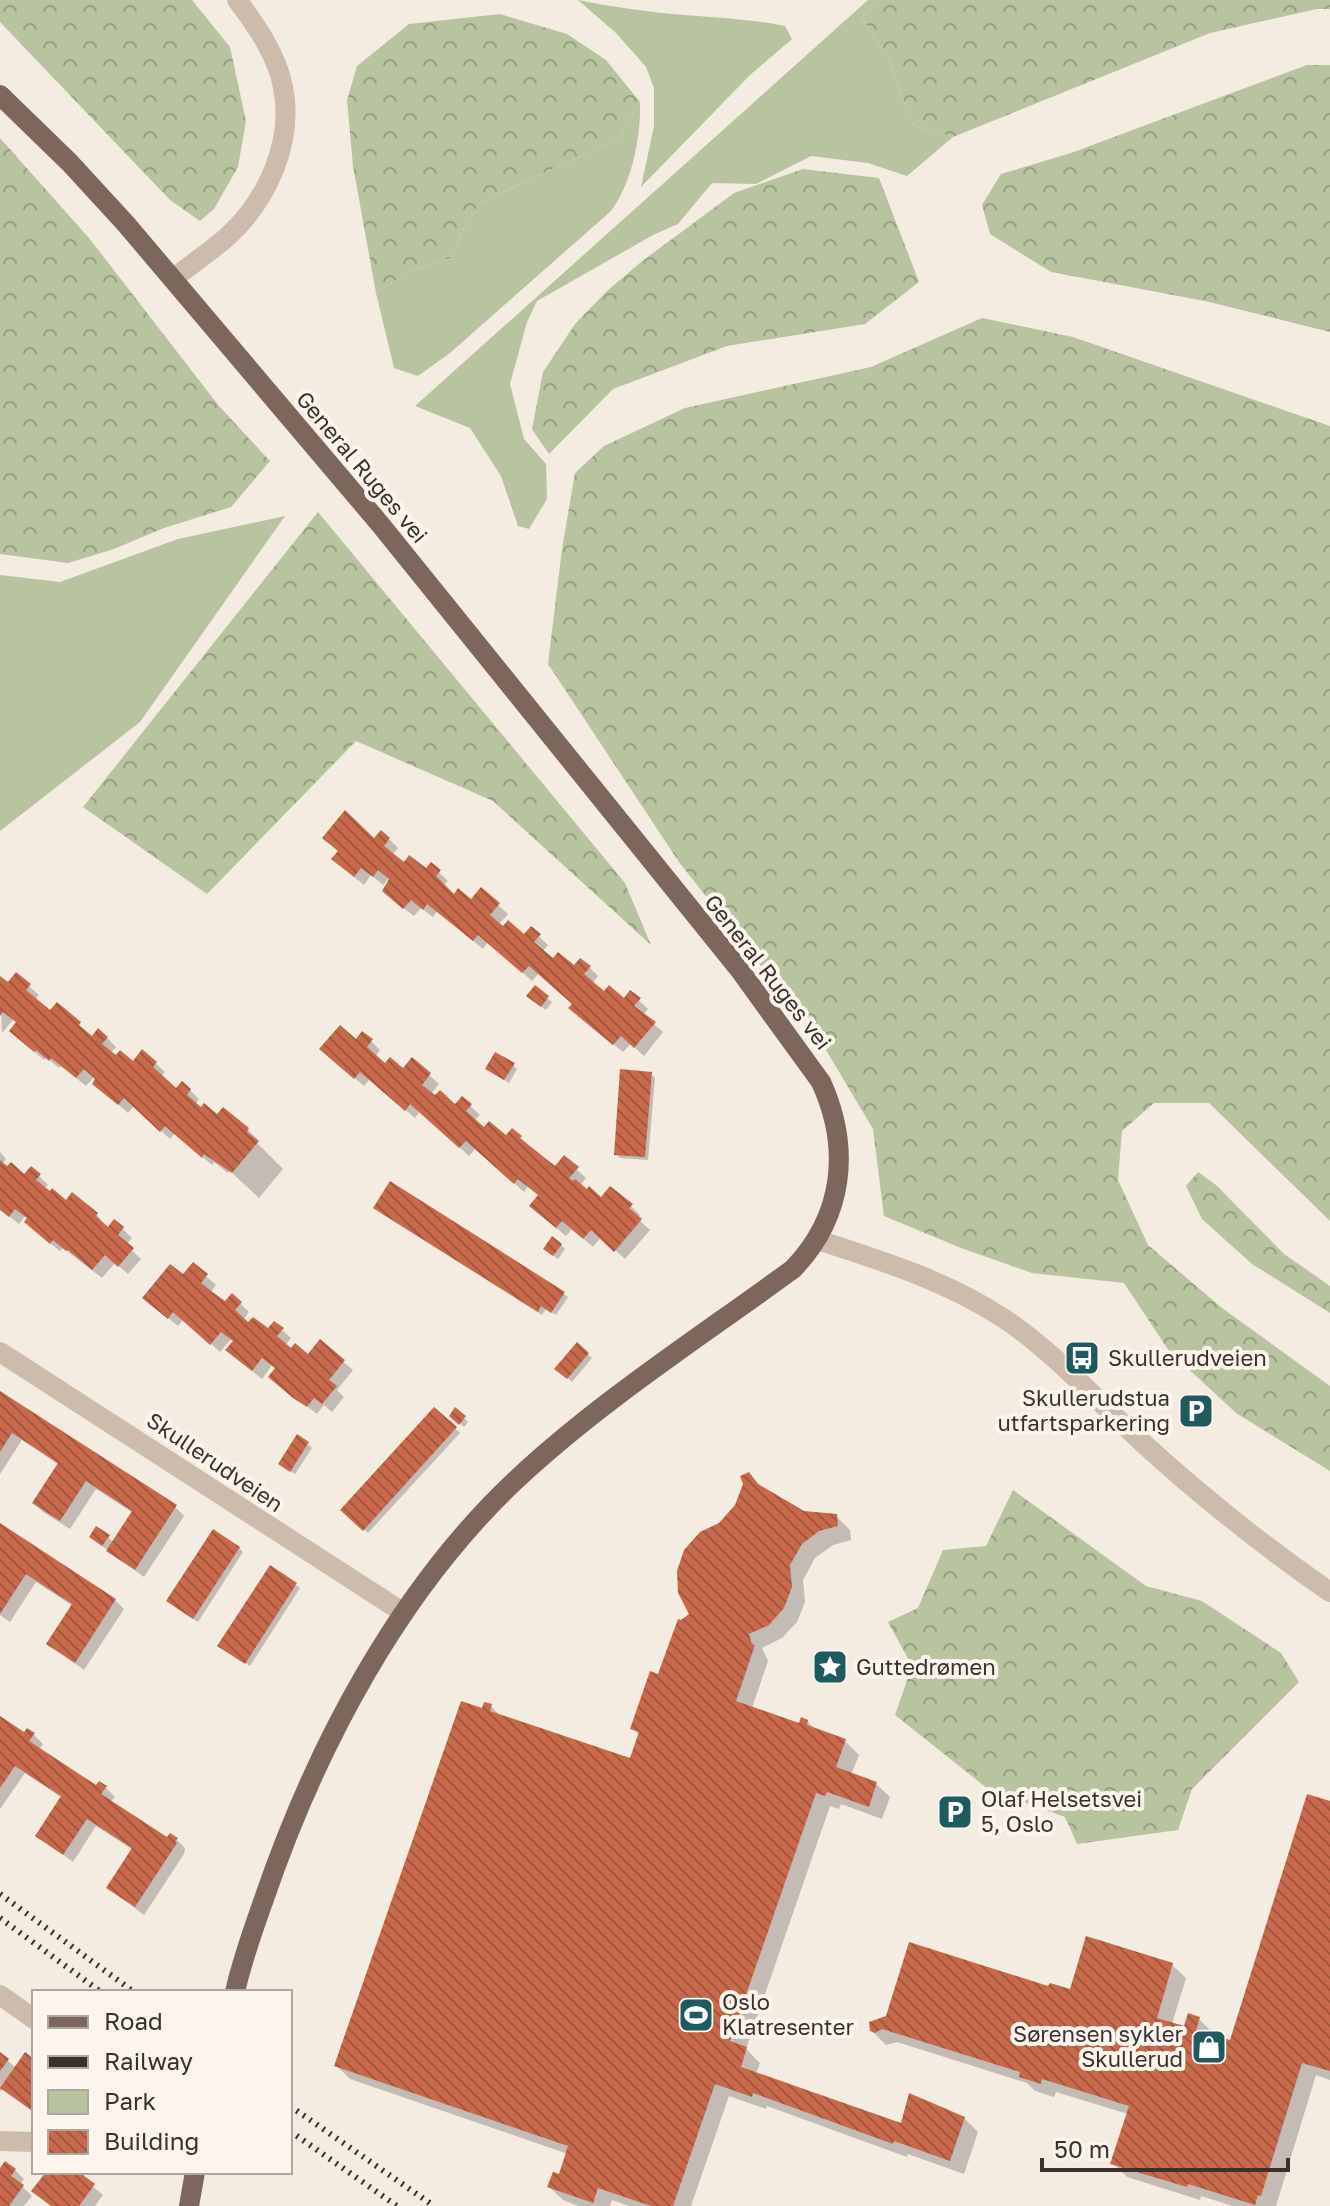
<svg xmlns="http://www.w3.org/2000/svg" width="1330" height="2206" viewBox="0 0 1330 2206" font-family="'Golos Text',sans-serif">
	<defs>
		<pattern id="forest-crowns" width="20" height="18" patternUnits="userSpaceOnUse" patternTransform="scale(2)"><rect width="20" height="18" fill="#b8c4a0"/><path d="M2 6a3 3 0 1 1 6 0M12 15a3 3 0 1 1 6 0" fill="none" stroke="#97a083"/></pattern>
		<pattern id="building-back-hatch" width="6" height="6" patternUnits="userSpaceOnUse" patternTransform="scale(2)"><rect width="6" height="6" fill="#c8694b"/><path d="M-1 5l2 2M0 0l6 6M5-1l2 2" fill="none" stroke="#a4573f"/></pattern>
	</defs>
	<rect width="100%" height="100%" fill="#f4ebe1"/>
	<g fill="url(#forest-crowns)">
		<polygon points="0,0 192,0 230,47 246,121 238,167 214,209 200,221 170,200 0,22"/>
		<polygon points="877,0 1330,0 1330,9 1317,9 1210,33 953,137 913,125 888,59 862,18"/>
		<polygon points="500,14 567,34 606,60 640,102 619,138 480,203 462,231 451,258 413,270 376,293 353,166 347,100 357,66 409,24"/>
		<polygon points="1307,65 1330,65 1330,332 1205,301 1051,272 990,234 982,205 1001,174 1071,153"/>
		<polygon points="0,138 89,238 219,406 270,461 231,507 164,528 114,549 68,563 0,554"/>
		<polygon points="803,169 879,178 919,282 865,324 727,346 613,389 549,454 532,429 543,372 575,324 606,292 641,262 734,193"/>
		<polygon points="982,318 1073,337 1330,426 1330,1221 1209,1103 1154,1103 1122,1131 1118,1180 1148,1245 1222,1308 1330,1386 1330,1471 1236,1413 1169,1351 1124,1283 1032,1273 961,1248 884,1216 873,1129 823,1045 679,862 548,664 562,549 575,473 604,446 685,408 871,367"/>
		<polygon points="318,512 625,883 651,945 493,801 356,741 207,894 83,807"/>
		<polygon points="1198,1172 1216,1185 1284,1254 1330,1286 1330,1313 1252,1264 1202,1219 1186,1186"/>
		<polygon points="1013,1490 1146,1586 1202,1601 1281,1653 1299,1682 1192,1789 1178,1830 1077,1844 1065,1817 988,1789 895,1715 912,1666 888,1622 918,1608 943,1550 986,1546"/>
	</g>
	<g fill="#b8c4a0">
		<path d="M578 0C612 7 649 12 684 15 718 18 752 19 785 26L792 39 750 75 641 187 654 126V88L646 67 617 34Z"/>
		<polygon points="868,0 877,0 862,18 888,59 913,125 953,137 907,176 868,163 811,156 756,184 712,183 678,224 653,235 537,301 527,322 510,384 524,439 546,464 547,499 529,529 518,526 501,476 470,428 415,406"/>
		<path d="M640 102C641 137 632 183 611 211L450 353 418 376 394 368 376 293 413 270 451 258 462 231 480 203 619 138Z"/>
		<polygon points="285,516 140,722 0,831 0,575 60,582 178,539"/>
	</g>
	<g fill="#0003">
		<polygon points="389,839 398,848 392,855 404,865 426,871 431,865 448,881 443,886 454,897 472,902 481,890 508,914 498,925 525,937 531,929 548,945 542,952 553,961 574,968 589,967 598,976 592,984 604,994 625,1001 631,993 648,1009 643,1015 663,1032 644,1056 631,1044 623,1052 580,1017 574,1005 539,973 532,981 488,942 483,949 437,911 433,917 421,908 414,916 393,900 391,880 389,878 383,885 371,875 364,885 343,868 374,841"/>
		<polygon points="16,975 39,995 35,1000 51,1013 57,1005 92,1038 107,1038 116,1047 110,1054 133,1064 143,1052 165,1072 161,1077 176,1091 190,1090 199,1099 195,1105 248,1130 257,1139 255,1141 283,1169 259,1198 230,1171 228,1173 214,1162 212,1165 175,1133 170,1139 134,1106 128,1113 104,1092 94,1077 86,1086 61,1066 59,1068 46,1057 44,1060 20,1040 18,1023 13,1020 2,1033 0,978 8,985"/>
		<polygon points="535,988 552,1002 546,1010 532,1000"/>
		<polygon points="357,1041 371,1041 380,1050 375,1057 385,1066 403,1071 412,1060 439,1084 431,1094 456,1106 462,1098 480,1115 474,1121 484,1130 506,1138 512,1131 555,1169 564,1158 586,1178 580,1186 602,1199 631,1206 640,1215 637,1218 650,1230 625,1259 601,1237 593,1247 572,1229 566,1236 541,1215 540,1196 528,1186 524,1192 476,1148 469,1156 420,1111 415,1118 370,1079 364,1086 331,1058"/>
		<polygon points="513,1065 517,1069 509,1083 491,1072"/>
		<polygon points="651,1074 655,1078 648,1160 620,1158 616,1154"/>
		<polygon points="0,1152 6,1159 2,1164 24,1176 39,1176 48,1185 44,1189 67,1203 97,1215 108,1230 115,1222 123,1229 132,1238 126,1245 141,1259 128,1274 115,1263 102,1278 63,1248 60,1251 35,1231 25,1216 19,1224 0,1209"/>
		<polygon points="379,1212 564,1294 568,1297 556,1315 546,1309 542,1315"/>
		<polygon points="561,1245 565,1249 558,1259 550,1253"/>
		<polygon points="193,1265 216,1285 210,1293 225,1304 240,1303 249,1312 243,1320 268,1331 282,1330 291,1338 285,1346 309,1356 320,1342 353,1370 337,1390 344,1397 332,1412 324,1405 317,1414 279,1385 277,1369 272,1365 262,1379 237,1359 235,1342 231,1339 220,1352 184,1319 178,1326 154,1306"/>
		<polygon points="577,1345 592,1358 572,1382 557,1368"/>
		<polygon points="0,1393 175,1507 184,1516 144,1577 95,1541 108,1537 114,1543 133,1513 96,1489 70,1529 43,1512 34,1503 59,1465 22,1440 0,1474"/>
		<polygon points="435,1409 460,1433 368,1533 343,1510"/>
		<polygon points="456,1410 468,1422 464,1427 451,1415"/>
		<polygon points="308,1444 312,1448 295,1474 285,1468"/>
		<polygon points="749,1474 763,1488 804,1513 836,1516 850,1530 851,1540 833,1545 815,1558 803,1580 805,1602 797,1622 782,1638 762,1648 768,1661 752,1708 800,1725 807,1721 816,1730 845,1741 859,1755 851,1775 876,1784 890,1797 882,1819 841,1804 839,1809 830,1806 746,2049 760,2063 756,2074 902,2126 964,2118 978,2132 964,2174 908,2154 907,2157 767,2106 766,2109 729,2096 691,2206 629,2206 612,2200 610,2206 579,2206 563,2200 549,2187 560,2176 568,2154 350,2079 336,2065 483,1711 491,1706 501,1717 631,1761 640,1736 632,1728 660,1677 681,1622 691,1614 721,1524 736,1506"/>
		<polygon points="0,1525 115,1600 124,1609 84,1670 48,1644 73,1606 36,1582 10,1622 0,1615"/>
		<polygon points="239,1548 243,1552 198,1622 172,1605"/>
		<polygon points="296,1585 300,1588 250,1666 224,1649"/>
		<polygon points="0,1719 25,1735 28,1731 34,1735 43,1744 39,1750 96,1788 106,1788 115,1797 110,1802 168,1840 176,1839 185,1848 184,1854 144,1915 108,1888 133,1850 96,1826 73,1862 37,1836 62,1798 25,1773 0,1809"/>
		<polygon points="1330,1803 1330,2080 1316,2075 1276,2206 1233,2206 1201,2196 1200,2200 1127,2177 1113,2163 1128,2114 1056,2092 1054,2097 1035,2091 1027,2083 897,2042 886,2045 872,2031 1049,1988 1072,1991 1172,1965 1186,1978 1172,2024 1185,2028 1199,2019 1213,2033 1212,2036 1231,2042"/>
		<polygon points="0,2054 16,2068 34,2061 34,2113 3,2088 0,2092"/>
		<polygon points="0,2170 15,2170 24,2179 20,2184 32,2196 24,2206 0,2206"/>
		<polygon points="48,2172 75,2172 103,2195 95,2206 51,2206 34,2191"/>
	</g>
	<g fill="url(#building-back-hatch)">
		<polygon points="345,810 374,838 381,830 390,838 384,846 404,862 409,855 426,868 431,862 441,870 436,876 454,894 458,888 471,899 481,887 500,903 490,915 503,926 508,920 524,934 531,926 541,934 534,942 553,958 558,952 574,965 580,958 591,966 584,974 604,991 609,985 624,998 630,990 641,998 634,1006 656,1022 634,1048 621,1036 613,1045 568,1008 572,1004 529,966 522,973 478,935 473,941 427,904 423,910 411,900 403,909 382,891 389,879 378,870 373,877 361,868 354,877 331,859 338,851 322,838"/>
		<polygon points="16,972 31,984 26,990 50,1010 57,1002 81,1022 79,1025 92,1036 98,1028 108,1037 102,1044 116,1055 120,1050 133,1061 142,1049 157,1062 153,1067 176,1088 182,1081 191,1089 187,1095 201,1107 204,1103 217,1114 223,1107 249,1128 247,1132 259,1141 232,1173 204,1154 202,1158 165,1126 160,1132 124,1098 118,1105 92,1084 95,1079 84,1069 76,1078 51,1058 49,1061 36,1050 34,1052 9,1031 16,1022 3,1012 0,1016 0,976 8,982"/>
		<polygon points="535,985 549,996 541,1007 526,996"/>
		<polygon points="340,1025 356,1039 362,1031 373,1039 367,1047 385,1063 390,1057 403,1068 412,1057 431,1073 422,1085 435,1095 440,1090 455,1104 462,1096 472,1104 466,1111 484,1127 489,1121 506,1135 512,1128 522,1136 520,1138 555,1166 564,1155 579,1167 569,1178 573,1181 575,1179 587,1189 589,1186 601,1197 610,1186 633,1204 629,1208 642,1219 614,1252 591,1230 583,1239 562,1221 556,1228 529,1206 538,1195 518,1179 514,1184 466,1141 459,1148 410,1104 405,1111 360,1072 354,1079 319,1049"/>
		<polygon points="495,1052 515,1063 504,1080 485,1069"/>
		<polygon points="620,1069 652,1072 645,1157 614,1155"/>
		<polygon points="0,1160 7,1166 11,1162 24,1174 31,1166 41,1174 36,1180 50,1191 52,1188 66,1200 72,1192 98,1213 96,1216 108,1227 114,1219 124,1227 118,1235 134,1248 118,1267 105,1255 92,1270 68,1250 66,1251 53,1240 50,1244 24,1222 27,1218 15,1209 9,1217 0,1210"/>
		<polygon points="390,1181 565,1292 551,1313 541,1306 538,1312 373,1208"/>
		<polygon points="552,1236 562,1244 553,1256 543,1249"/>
		<polygon points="193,1262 208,1274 201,1283 211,1291 225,1301 232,1293 242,1302 235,1310 248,1322 253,1317 268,1328 274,1321 284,1328 277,1336 291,1348 295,1343 308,1354 320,1339 345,1360 329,1380 337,1386 322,1404 314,1398 307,1407 293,1398 268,1377 275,1368 262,1358 252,1371 225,1350 233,1341 221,1332 210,1345 173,1312 168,1319 142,1298 170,1264 183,1274"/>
		<polygon points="577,1342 589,1353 567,1379 554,1369"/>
		<polygon points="0,1391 177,1505 135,1570 106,1551 132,1511 86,1481 60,1521 32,1503 58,1463 12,1433 0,1452"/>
		<polygon points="434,1407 457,1427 363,1531 340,1510"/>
		<polygon points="455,1407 466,1416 459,1425 449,1416"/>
		<polygon points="297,1434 309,1442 290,1472 278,1464"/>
		<polygon points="749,1472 758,1484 804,1511 837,1514 838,1526 819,1531 802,1544 790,1565 792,1587 784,1608 769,1625 749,1634 752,1644 755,1645 736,1701 799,1723 801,1717 808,1720 807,1725 846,1739 836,1767 877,1782 869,1807 827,1792 825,1796 816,1793 730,2041 747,2047 741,2067 901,2123 909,2093 965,2117 950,2161 894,2141 893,2144 753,2093 752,2097 715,2084 673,2206 651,2206 598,2188 593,2203 547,2187 553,2172 559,2174 568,2146 334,2066 461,1701 482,1708 484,1702 492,1704 490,1711 630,1758 639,1732 630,1729 650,1671 658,1674 678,1619 681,1620 689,1614 678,1593 677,1571 684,1550 700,1532 719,1523 735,1505 743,1484 740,1476"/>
		<polygon points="0,1523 116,1599 75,1663 46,1644 72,1604 26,1574 0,1614"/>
		<polygon points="96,1526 110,1535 102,1546 89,1537"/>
		<polygon points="213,1529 240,1547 193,1619 166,1601"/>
		<polygon points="270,1565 297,1583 245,1664 217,1646"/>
		<polygon points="0,1716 24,1732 27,1728 35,1733 29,1741 96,1785 99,1781 107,1786 101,1794 167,1837 170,1833 178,1838 175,1842 177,1843 135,1907 106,1888 132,1848 87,1819 63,1855 35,1836 61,1796 15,1766 0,1788"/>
		<polygon points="1307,1794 1330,1801 1330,2071 1302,2063 1261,2196 1258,2195 1255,2205 1188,2184 1187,2187 1110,2164 1129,2106 1042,2079 1041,2084 1019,2077 1020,2072 882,2029 875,2033 870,2031 869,2022 886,2016 909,1942 1048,1986 1050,1983 1070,1989 1086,1936 1173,1963 1157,2018 1184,2026 1188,2013 1200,2017 1196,2030 1230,2040"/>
		<polygon points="0,2052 9,2059 0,2071"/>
		<polygon points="25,2052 34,2059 34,2112 0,2088"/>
		<polygon points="5,2161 16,2169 11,2176 24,2185 9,2206 0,2206 0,2168"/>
		<polygon points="46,2172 79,2172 95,2184 79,2206 51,2206 31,2191"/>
	</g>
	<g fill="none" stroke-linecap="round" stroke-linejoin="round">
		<g stroke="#cdbbac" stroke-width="20">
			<path d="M173 279C190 265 210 252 227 237 267 201 294 142 283 87 277 55 256 25 237 0"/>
			<path d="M818 1240C882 1261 945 1280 1003 1318 1055 1352 1098 1402 1144 1444 1202 1497 1265 1547 1330 1592"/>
			<polyline points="0,1352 404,1613"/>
			<polyline points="0,1995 34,2019"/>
			<polyline points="0,2141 34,2142"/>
		</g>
		<g stroke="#7d675c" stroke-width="20">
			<path d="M0 95 70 163 126 224 380 524 739 969 821 1082C851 1148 844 1216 793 1269 700 1337 602 1400 518 1478 399 1589 316 1747 264 1899 253 1930 242 1960 235 1992"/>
			<polyline points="189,2206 195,2172"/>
		</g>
		<g stroke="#3b302b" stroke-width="6" stroke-dasharray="2 6" stroke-linecap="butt">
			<polyline points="0,1894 134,1992"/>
			<polyline points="0,1918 101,1992"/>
			<polyline points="290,2106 434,2206"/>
			<polyline points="290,2131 397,2206"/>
		</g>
	</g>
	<defs>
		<symbol id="bus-square" viewBox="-11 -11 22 22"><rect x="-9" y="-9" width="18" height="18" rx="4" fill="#1f5a5e" stroke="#fbf5ee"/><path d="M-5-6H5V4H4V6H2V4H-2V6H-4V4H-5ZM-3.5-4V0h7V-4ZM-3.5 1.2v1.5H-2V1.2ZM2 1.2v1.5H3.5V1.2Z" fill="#fff"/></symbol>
		<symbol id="parking-square" viewBox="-11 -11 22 22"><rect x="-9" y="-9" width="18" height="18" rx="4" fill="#1f5a5e" stroke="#fbf5ee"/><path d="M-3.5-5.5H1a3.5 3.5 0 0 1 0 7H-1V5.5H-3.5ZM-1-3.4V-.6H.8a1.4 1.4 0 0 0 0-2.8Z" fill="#fff"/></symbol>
		<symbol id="sight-square" viewBox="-11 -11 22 22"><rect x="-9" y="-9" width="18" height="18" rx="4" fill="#1f5a5e" stroke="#fbf5ee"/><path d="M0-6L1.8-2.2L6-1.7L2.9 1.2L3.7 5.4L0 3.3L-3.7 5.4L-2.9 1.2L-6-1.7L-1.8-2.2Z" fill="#fff"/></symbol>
		<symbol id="stadium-square" viewBox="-11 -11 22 22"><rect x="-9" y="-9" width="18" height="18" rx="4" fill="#1f5a5e" stroke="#fbf5ee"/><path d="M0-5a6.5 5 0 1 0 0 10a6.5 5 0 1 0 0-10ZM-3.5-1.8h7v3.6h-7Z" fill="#fff"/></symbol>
		<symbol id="shop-square" viewBox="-11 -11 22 22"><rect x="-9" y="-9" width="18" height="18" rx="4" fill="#1f5a5e" stroke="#fbf5ee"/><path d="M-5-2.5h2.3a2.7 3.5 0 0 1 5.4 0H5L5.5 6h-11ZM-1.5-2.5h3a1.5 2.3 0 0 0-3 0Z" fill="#fff"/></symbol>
	</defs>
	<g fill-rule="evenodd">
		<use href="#bus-square" x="1062" y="1338" width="40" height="40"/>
		<use href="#parking-square" x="1176" y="1391" width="40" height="40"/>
		<use href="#sight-square" x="810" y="1647" width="40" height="40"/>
		<use href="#parking-square" x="935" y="1792" width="40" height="40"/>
		<use href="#stadium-square" x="676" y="1995" width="40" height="40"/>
		<use href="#shop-square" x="1189" y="2027" width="40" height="40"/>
	</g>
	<g text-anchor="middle" stroke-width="8" stroke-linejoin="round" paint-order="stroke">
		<g font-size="22" fill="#3b302b" stroke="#fbf5ee">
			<text transform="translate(362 467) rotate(50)" y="8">General Ruges vei</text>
			<text transform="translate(768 972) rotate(52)" y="8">General Ruges vei</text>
			<text transform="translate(215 1462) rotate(34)" y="8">Skullerudveien</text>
		</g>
		<g font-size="22" fill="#3b302b" stroke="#fbf5ee" text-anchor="start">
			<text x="1108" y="1366">Skullerudveien</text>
			<text x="1170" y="1406" text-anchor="end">Skullerudstua<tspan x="1170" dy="25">utfartsparkering</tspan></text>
			<text x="856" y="1675">Guttedrømen</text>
			<text x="981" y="1807">Olaf Helsetsvei<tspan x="981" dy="25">5, Oslo</tspan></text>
			<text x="722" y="2010">Oslo<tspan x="722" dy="25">Klatresenter</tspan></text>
			<text x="1183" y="2042" text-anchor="end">Sørensen sykler<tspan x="1183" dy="25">Skullerud</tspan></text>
		</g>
	</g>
	<rect x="32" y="1990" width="260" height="184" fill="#fbf5ee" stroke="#aea6a0" stroke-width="2"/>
	<rect x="48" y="2016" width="40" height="12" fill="#7d675c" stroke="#aea6a0" stroke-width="2"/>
	<text x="104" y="2030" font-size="24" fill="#3b302b">Road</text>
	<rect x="48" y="2056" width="40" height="12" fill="#3b302b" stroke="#aea6a0" stroke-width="2"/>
	<text x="104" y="2070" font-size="24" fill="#3b302b">Railway</text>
	<rect x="48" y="2090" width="40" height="24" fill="#b8c4a0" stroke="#aea6a0" stroke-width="2"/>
	<text x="104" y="2110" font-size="24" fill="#3b302b">Park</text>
	<rect x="48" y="2130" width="40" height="24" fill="url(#building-back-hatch)" stroke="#aea6a0" stroke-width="2"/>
	<text x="104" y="2150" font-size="24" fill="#3b302b">Building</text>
	<path d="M1042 2158v12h246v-12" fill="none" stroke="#3b302b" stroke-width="4"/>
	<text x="1054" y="2158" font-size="24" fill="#3b302b" stroke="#fbf5ee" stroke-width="6" paint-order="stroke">50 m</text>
</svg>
